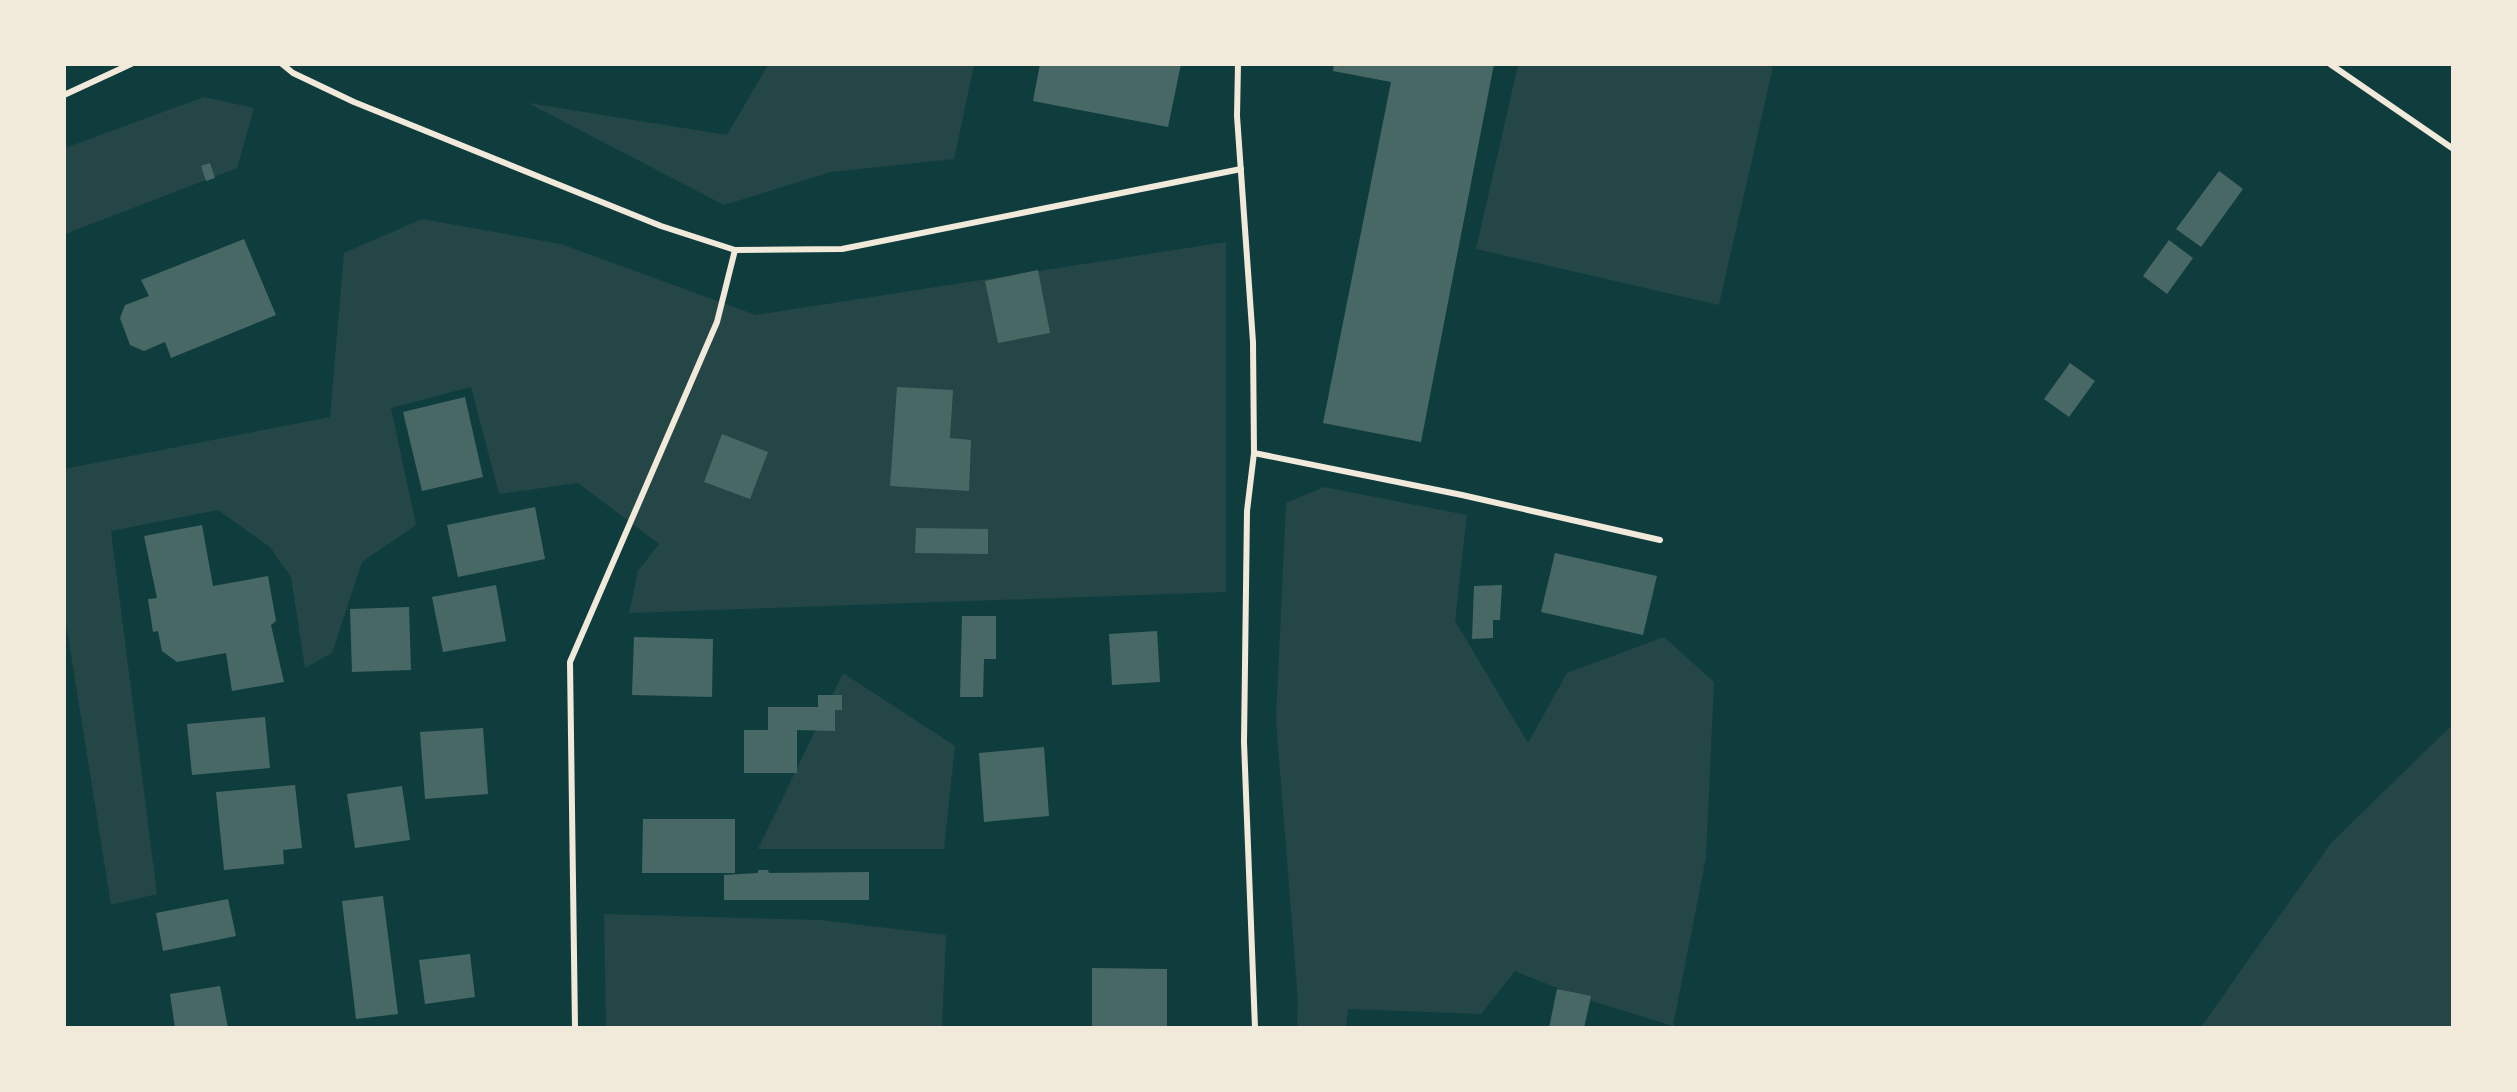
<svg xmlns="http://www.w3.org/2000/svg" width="2517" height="1092" viewBox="0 0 2517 1092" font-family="'Space Grotesk',sans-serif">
	<rect width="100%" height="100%" fill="#0f3d3e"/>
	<g fill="#244646">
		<polygon points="1760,64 1773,67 1719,305 1476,249 1518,65"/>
		<polygon points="768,65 974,65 954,159 831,172 724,205 528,103 727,135"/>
		<polygon points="204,97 254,108 237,168 65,234 65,148"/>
		<polygon points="422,219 561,244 756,315 1226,242 1226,592 629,613 638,571 659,544 578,483 499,494 471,387 391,408 416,525 362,562 332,653 305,668 291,577 270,547 218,510 111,531 157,894 111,905 65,617 64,469 330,417 344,253"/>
		<polygon points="1324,487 1467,515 1455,621 1528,743 1567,673 1664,637 1714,682 1706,858 1673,1026 1582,998 1515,971 1481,1014 1348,1009 1346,1027 1297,1027 1298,1001 1276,720 1286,503"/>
		<polygon points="843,673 955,746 944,849 758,849"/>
		<polygon points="2452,725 2452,1027 2201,1027 2331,843"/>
		<polygon points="604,914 820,920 946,935 942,1027 606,1027"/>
	</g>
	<g fill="#486865">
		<polygon points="1040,64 1181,64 1168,127 1033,101"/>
		<polygon points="1334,64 1494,64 1421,442 1323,423 1391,82 1333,71"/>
		<polygon points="210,163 215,178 206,181 201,166"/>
		<polygon points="2219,171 2243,189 2201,247 2176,229"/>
		<polygon points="244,239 276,315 171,358 165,342 144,351 130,345 120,318 125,305 149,296 141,280"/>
		<polygon points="2169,240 2193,258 2167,294 2143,276"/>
		<polygon points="1038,270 1050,333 998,343 985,281"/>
		<polygon points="2070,363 2095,381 2069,417 2044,399"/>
		<polygon points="897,387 953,390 950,438 971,440 969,491 890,486"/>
		<polygon points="465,397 483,477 422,491 403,412"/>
		<polygon points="722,434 768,452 750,499 704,482"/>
		<polygon points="535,507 545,559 458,577 447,525"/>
		<polygon points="202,525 213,586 268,576 276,621 271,625 284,682 232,691 226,653 177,662 162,651 158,631 153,632 148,599 157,598 144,536"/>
		<polygon points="916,528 988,529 988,554 915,553"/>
		<polygon points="1555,553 1657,576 1643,635 1541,612"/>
		<polygon points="496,585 506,641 443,652 432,597"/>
		<polygon points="1502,585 1500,620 1493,620 1493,638 1472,639 1474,586"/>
		<polygon points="409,607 411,670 352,672 350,609"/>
		<polygon points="962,616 996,616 996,659 984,659 983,697 960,697"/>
		<polygon points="1157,631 1160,682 1112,685 1109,634"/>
		<polygon points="634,637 713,639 712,697 632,695"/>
		<polygon points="818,695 842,695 842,710 835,710 835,731 797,730 797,773 744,773 744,730 768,730 768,707 818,707"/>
		<polygon points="265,717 270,768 192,775 187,724"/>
		<polygon points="483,728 488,794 425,799 420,732"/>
		<polygon points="1044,747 1049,816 984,822 979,753"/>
		<polygon points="295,785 302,848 283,850 284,864 224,870 216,792"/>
		<polygon points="402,786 410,840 355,848 347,794"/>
		<polygon points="643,819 735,819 735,873 642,873"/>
		<polygon points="758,870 768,870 769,873 869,872 869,900 724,900 724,875 758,873"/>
		<polygon points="383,896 398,1014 356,1019 342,901"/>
		<polygon points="228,899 236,936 163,951 156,913"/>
		<polygon points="470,954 475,997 425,1004 419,960"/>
		<polygon points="1092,968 1167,969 1167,1028 1092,1028"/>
		<polygon points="220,986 228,1028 175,1028 170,994"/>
		<polygon points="1557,989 1591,996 1584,1028 1549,1028"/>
	</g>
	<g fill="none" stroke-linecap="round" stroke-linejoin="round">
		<g stroke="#f1e9da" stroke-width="6">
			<polyline points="282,64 293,73 354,102 661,226 735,250 842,249 1241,169"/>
			<polyline points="1238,64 1237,116 1253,342 1254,453 1247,511 1244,742 1255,1028"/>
			<polyline points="2330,64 2452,148"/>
			<polyline points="64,95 131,64"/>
			<polyline points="1254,453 1462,495 1660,540"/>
			<polyline points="575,1028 570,662 717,322 735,250"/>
		</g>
	</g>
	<rect width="2517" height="1092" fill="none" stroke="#f1e9da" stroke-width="132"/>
</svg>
